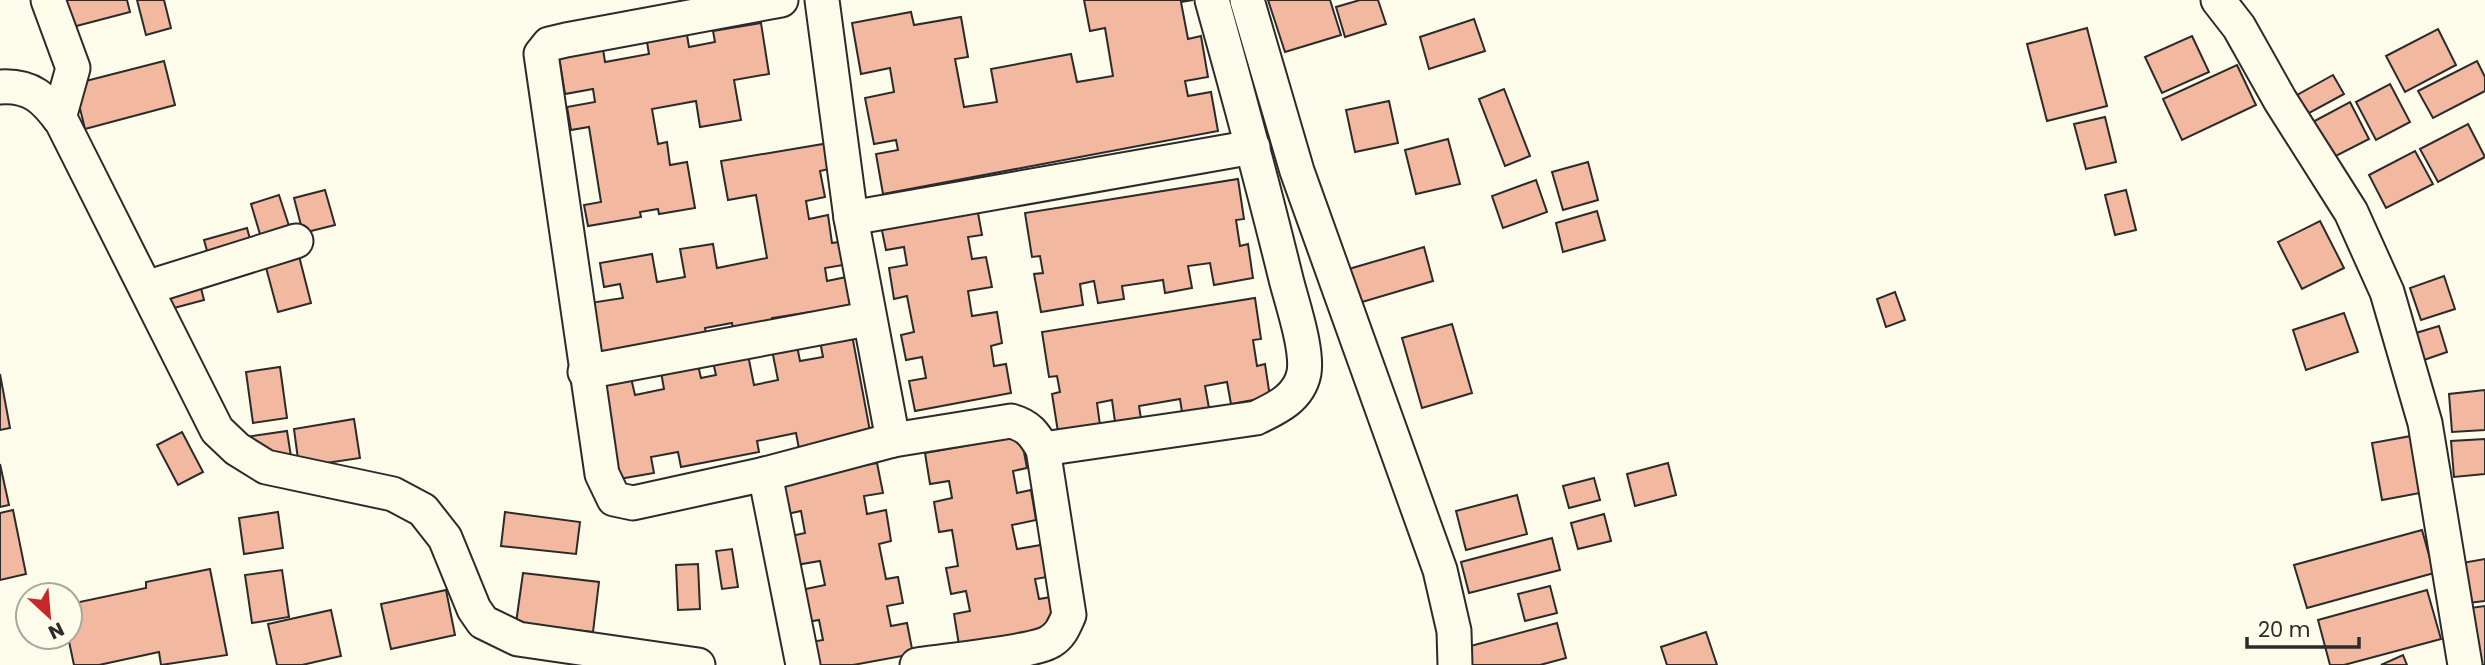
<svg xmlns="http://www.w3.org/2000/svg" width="2485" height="665" viewBox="0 0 2485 665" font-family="Poppins,sans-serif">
	<rect width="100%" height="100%" fill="#fdfbea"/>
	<g fill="#f2b8a0" stroke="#2b2b2b" stroke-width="2">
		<polygon points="58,0 127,0 130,12 65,29"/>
		<polygon points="137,0 164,0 171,28 146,35"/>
		<polygon points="1084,0 1193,0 1181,2 1188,39 1201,36 1208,77 1185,81 1188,96 1211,92 1218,131 883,194 876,154 898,150 896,140 874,144 865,98 894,92 890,68 861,74 852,23 911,12 914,25 961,17 968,57 955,59 964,107 997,102 991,69 1071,54 1077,82 1113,76 1105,28 1090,31"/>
		<polygon points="1268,0 1330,0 1341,35 1285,52"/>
		<polygon points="1360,0 1378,0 1386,24 1345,37 1336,7"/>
		<polygon points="1474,19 1485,51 1429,69 1420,37"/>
		<polygon points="761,23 769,74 734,80 741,120 700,127 696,101 652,109 658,144 667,142 670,165 687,162 695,208 659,214 658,209 640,212 641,217 588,226 584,205 601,202 589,127 571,130 567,107 595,102 593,89 565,94 559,57 603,49 605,62 649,54 647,42 687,35 689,47 715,42 713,31"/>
		<polygon points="2087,28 2107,106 2047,121 2027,44"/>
		<polygon points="2438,29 2456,65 2405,92 2386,56"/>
		<polygon points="2192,36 2209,72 2162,93 2145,57"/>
		<polygon points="164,61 175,105 85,129 74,84"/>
		<polygon points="2477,61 2485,77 2485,91 2433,118 2418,91"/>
		<polygon points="2237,65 2256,105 2182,140 2163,99"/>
		<polygon points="2333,75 2344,94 2300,118 2290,99"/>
		<polygon points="2390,84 2410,122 2376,140 2356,102"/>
		<polygon points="1504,89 1530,156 1505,166 1479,99"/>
		<polygon points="1389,101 1398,143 1355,152 1346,110"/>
		<polygon points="2350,102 2369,139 2328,160 2309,124"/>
		<polygon points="2105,117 2116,162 2086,169 2074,124"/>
		<polygon points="2468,124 2485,157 2438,182 2420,149"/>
		<polygon points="1448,139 1460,184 1416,194 1405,150"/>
		<polygon points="829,143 833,168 820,171 825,197 806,201 809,219 828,215 832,243 845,241 849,264 825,268 827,281 851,276 858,315 812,322 811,312 772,318 773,329 734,336 732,323 705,328 707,341 600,359 590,303 623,298 620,284 604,287 600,263 652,254 657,282 685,277 680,249 713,244 717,268 767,258 756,195 728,200 721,161"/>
		<polygon points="2415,151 2433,184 2386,208 2369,175"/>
		<polygon points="1588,162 1598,200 1563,210 1552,172"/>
		<polygon points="1238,179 1244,219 1236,220 1240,246 1248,244 1253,278 1214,285 1210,263 1188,266 1192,288 1165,293 1163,280 1122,286 1124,299 1098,303 1094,281 1080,284 1083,305 1041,312 1034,274 1043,273 1040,256 1032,257 1025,213"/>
		<polygon points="1536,180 1547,212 1503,228 1492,196"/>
		<polygon points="325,190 335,225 303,233 294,198"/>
		<polygon points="2126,190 2136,230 2115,235 2105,195"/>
		<polygon points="279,195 291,232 262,241 251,204"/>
		<polygon points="976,202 982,235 968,237 972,259 986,257 992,287 968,291 972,316 997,312 1002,343 991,346 994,366 1006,364 1011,393 915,411 909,381 926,378 922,357 906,360 901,335 914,332 907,296 894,299 889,268 907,265 904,247 886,250 880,221"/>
		<polygon points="1597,211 1605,240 1563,252 1556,223"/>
		<polygon points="2320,221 2344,268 2302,289 2278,242"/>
		<polygon points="247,228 254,254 211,265 204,240"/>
		<polygon points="1424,247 1433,281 1352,305 1342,271"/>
		<polygon points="299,256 311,303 278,312 265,264"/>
		<polygon points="198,276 204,300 159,312 153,288"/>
		<polygon points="2444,276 2455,309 2421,320 2410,288"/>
		<polygon points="1895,292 1905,320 1886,327 1877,299"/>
		<polygon points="1255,298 1261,339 1253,340 1257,366 1265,364 1270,397 1231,404 1227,382 1205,386 1209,408 1182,412 1180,399 1139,406 1141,419 1115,422 1112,400 1097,403 1100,425 1058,432 1052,394 1060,392 1057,376 1049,377 1042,332"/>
		<polygon points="2344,313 2358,352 2306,370 2293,330"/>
		<polygon points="1452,324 1472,393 1422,408 1402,338"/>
		<polygon points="2439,326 2447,352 2424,360 2416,333"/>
		<polygon points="852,335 870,431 825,440 827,448 800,454 796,433 757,441 759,452 681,467 678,452 651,457 654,473 619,479 601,384 631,378 635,395 664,389 661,372 698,365 701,378 716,375 713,362 748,355 754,385 778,380 772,350 797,346 800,361 823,357 820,341"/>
		<polygon points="280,367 287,418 253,423 246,372"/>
		<polygon points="0,374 10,428 0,430"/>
		<polygon points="2485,390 2485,430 2452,432 2449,394"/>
		<polygon points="354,419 360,458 299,467 294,429"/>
		<polygon points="287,431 292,463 245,437"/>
		<polygon points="182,432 203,472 178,485 157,445"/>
		<polygon points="1021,436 1027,468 1013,471 1017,493 1031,490 1036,520 1012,525 1017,549 1041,545 1047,577 1035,579 1039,599 1051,597 1056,627 959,645 954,614 970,611 966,591 951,594 946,568 958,566 952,530 939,532 934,502 952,498 949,481 930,484 925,453"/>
		<polygon points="2411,436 2420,493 2382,500 2372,443"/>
		<polygon points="2485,439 2485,474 2454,477 2451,441"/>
		<polygon points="877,463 883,493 864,496 867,514 886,510 891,541 879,544 886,579 898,577 903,603 887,606 891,626 907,623 913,654 853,665 815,665 811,642 823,640 819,620 807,622 801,590 825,585 820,561 796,565 791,536 805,533 801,511 787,514 781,481"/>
		<polygon points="1668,463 1676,495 1635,506 1627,474"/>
		<polygon points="0,464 9,505 0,507"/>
		<polygon points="1594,478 1600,500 1569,508 1563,486"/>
		<polygon points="1517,495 1527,534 1466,550 1456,511"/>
		<polygon points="13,510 26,574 0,580 0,513"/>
		<polygon points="278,512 283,548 244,554 239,518"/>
		<polygon points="505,512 580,522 576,554 501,546"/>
		<polygon points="1604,514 1611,541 1578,549 1571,523"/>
		<polygon points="2422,530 2434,573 2307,608 2294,565"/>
		<polygon points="1552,538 1560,570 1469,593 1461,562"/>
		<polygon points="732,549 738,587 722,589 716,551"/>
		<polygon points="2485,559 2485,601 2468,603 2462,563"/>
		<polygon points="698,564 700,609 678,610 676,565"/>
		<polygon points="210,569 227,655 161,665 159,652 99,665 74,665 68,637 70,604 146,588 146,582"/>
		<polygon points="282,570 289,617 252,623 245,575"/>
		<polygon points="523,573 599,582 593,632 516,623"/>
		<polygon points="1550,586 1557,613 1525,621 1518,594"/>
		<polygon points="446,590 455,635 391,649 381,604"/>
		<polygon points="2427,590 2441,639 2344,665 2330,665 2318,620"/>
		<polygon points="2485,606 2485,665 2477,665 2470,608"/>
		<polygon points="331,610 341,656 302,665 277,665 268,624"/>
		<polygon points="1557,623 1566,658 1540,665 1468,665 1463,648"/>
		<polygon points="1706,632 1717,665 1667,665 1661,647"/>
		<polygon points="2403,655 2407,665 2381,665"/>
	</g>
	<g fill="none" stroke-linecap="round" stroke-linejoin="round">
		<defs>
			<g id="minor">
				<polyline points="48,0 73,68 59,118"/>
				<polyline points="822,0 851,218 893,440"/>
				<polyline points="1247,0 1297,171 1440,570 1454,631 1455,665"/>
				<polyline points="2218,0 2239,27 2280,100 2351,212 2387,292 2425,423 2465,665"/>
				<path d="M0 87C32 85 45 99 62 122L217 430 237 449 266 467 393 494 423 510 445 538 474 609 483 622 518 639 698 665"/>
				<polyline points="851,218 1253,147"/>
				<polyline points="146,288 296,241"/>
				<polyline points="585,372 867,319"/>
				<path d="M1043 449 1256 418C1277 408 1299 398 1304 373 1308 349 1292 303 1286 279 1263 185 1238 93 1212 0"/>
				<polyline points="765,474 633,503 614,499 602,474 541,54 549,44 566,40 781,0"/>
				<path d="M803 665 765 474 893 440 1011 421C1029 426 1034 434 1043 449L1069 615C1064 626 1061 635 1051 641 1036 652 942 661 917 665"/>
			</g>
		</defs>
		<use href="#minor" stroke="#2b2b2b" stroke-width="37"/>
		<use href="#minor" stroke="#fdfbea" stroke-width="33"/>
	</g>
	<g transform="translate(49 616) rotate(154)"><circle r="33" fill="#fdfbea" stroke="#a9a89e" stroke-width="2"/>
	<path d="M0-5L12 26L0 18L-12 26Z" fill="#c62828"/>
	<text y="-10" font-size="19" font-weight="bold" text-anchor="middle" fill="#2b2b2b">N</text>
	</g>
	<path d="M2247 637v10h112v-10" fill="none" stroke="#2b2b2b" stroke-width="3.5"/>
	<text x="2258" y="637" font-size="21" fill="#2b2b2b" stroke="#fdfbea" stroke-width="5" paint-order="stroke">20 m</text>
</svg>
